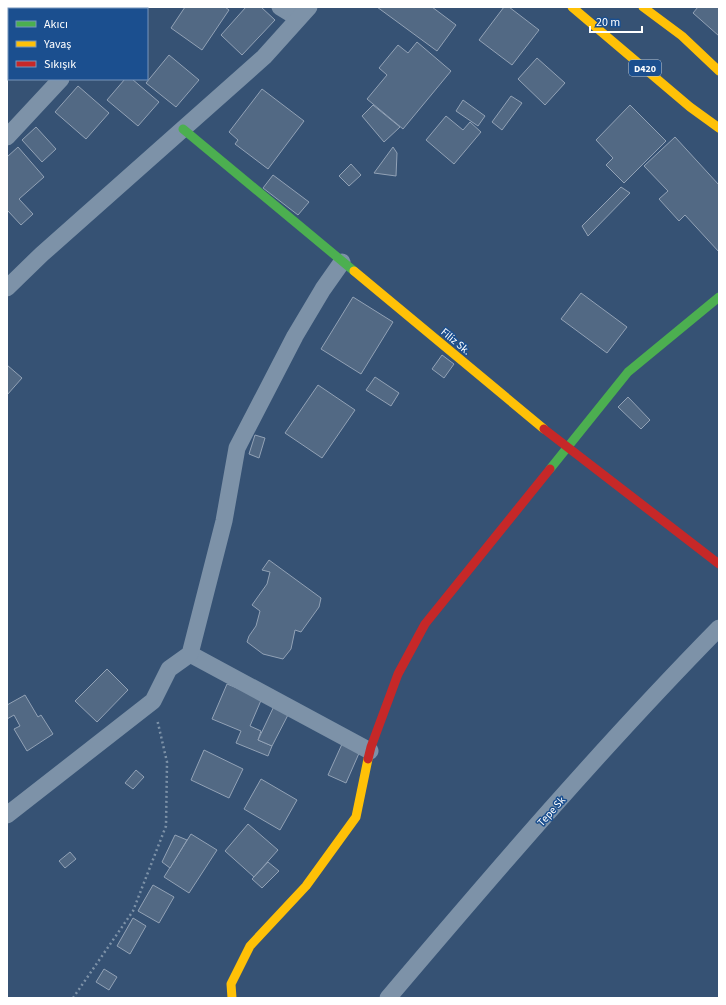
<svg xmlns="http://www.w3.org/2000/svg" width="726" height="1005" viewBox="0 0 726 1005" font-family="'Source Sans 3',sans-serif">
	<rect width="100%" height="100%" fill="#365274"/>
	<g fill="#526984" stroke="#92a2b6">
		<polygon points="185,7 225,7 229,10 202,50 171,28"/>
		<polygon points="246,7 261,7 275,20 242,55 221,35"/>
		<polygon points="377,7 432,7 456,25 437,51"/>
		<polygon points="504,7 509,7 539,30 512,65 479,40"/>
		<polygon points="698,7 719,7 719,36 693,13"/>
		<polygon points="417,42 451,71 403,129 367,99 387,75 379,68 398,45 408,53"/>
		<polygon points="169,55 199,80 176,107 146,83"/>
		<polygon points="537,58 565,83 545,105 518,79"/>
		<polygon points="125,79 132,79 159,102 138,126 107,100"/>
		<polygon points="78,86 109,113 86,139 55,112"/>
		<polygon points="262,89 304,121 268,169 235,144 238,140 229,132"/>
		<polygon points="511,96 522,103 502,130 492,122"/>
		<polygon points="463,100 485,116 478,126 456,111"/>
		<polygon points="373,105 400,127 384,142 362,116"/>
		<polygon points="630,105 666,141 624,183 606,165 613,158 596,140"/>
		<polygon points="446,116 463,130 470,122 481,132 454,164 426,140"/>
		<polygon points="36,127 56,149 42,162 22,140"/>
		<polygon points="675,137 719,185 719,252 685,215 679,221 659,199 668,191 644,166"/>
		<polygon points="18,147 44,177 19,199 33,214 21,225 8,211 7,212 7,157"/>
		<polygon points="393,147 397,153 396,176 374,173"/>
		<polygon points="351,164 361,175 349,186 339,176"/>
		<polygon points="273,175 309,202 298,215 263,188"/>
		<polygon points="621,187 630,193 588,236 582,226"/>
		<polygon points="581,293 627,327 607,353 561,319"/>
		<polygon points="353,297 393,322 361,374 321,349"/>
		<polygon points="442,355 454,364 444,378 432,369"/>
		<polygon points="7,365 22,378 7,395"/>
		<polygon points="375,377 399,393 391,406 366,390"/>
		<polygon points="318,385 355,410 322,458 285,433"/>
		<polygon points="628,397 650,420 641,429 618,407"/>
		<polygon points="255,435 265,438 259,458 249,454"/>
		<polygon points="269,560 321,598 319,607 301,632 295,630 291,649 283,659 263,654 247,642 249,636 256,626 260,611 252,605 267,584 270,572 262,570"/>
		<polygon points="107,669 128,690 97,722 75,701"/>
		<polygon points="227,684 262,698 250,726 261,731 258,740 272,746 268,756 236,743 241,731 212,719"/>
		<polygon points="25,695 38,717 41,715 53,734 27,751 14,729 20,726 14,715 7,719 7,705"/>
		<polygon points="275,704 290,711 272,746 258,740"/>
		<polygon points="342,744 360,751 346,783 328,775"/>
		<polygon points="204,750 243,769 229,798 191,780"/>
		<polygon points="136,770 144,777 133,789 125,783"/>
		<polygon points="261,779 297,800 280,830 244,809"/>
		<polygon points="248,824 278,850 254,877 225,851"/>
		<polygon points="191,834 217,850 189,893 164,877"/>
		<polygon points="175,835 187,840 170,868 162,862"/>
		<polygon points="70,852 76,859 65,868 59,861"/>
		<polygon points="268,862 279,871 262,888 252,879"/>
		<polygon points="153,885 174,897 159,923 138,911"/>
		<polygon points="133,918 146,926 130,954 117,946"/>
		<polygon points="104,969 117,977 109,990 96,982"/>
	</g>
	<g fill="none" stroke-linecap="round" stroke-linejoin="round">
		<polyline stroke="#7d92a8" stroke-width="2.5" stroke-dasharray="2 3" stroke-linecap="butt" points="73,998 133,911 166,826 167,762 157,719"/>
		<g stroke="#7d92a8" stroke-width="17">
			<polyline points="280,7 298,18"/>
			<polyline points="115,9 116,7"/>
			<polyline points="7,137 61,79"/>
			<polyline points="7,288 42,254 264,57 309,7"/>
			<polyline points="190,654 370,751"/>
			<polyline points="7,815 153,701 169,669 190,654 224,521 237,448 295,336 323,289 342,262"/>
			<path d="M388 998C495 872 603 746 719 628"/>
		</g>
		<g stroke="#4caf50" stroke-width="9">
			<polyline points="183,129 354,271"/>
			<polyline points="550,469 628,372 719,297"/>
		</g>
		<g stroke="#ffc107" stroke-width="9">
			<polyline points="572,7 690,107 719,128"/>
			<polyline points="643,7 682,36 719,71"/>
			<polyline points="354,271 544,429"/>
			<polyline points="232,998 231,984 250,946 306,886 356,817 368,759"/>
		</g>
		<g stroke="#c62828" stroke-width="9">
			<polyline points="544,429 719,564"/>
			<polyline points="368,759 371,747 398,674 425,624 550,469"/>
		</g>
	</g>
	<g text-anchor="middle" stroke-width="3" stroke-linejoin="round" paint-order="stroke">
		<rect fill="#1b4f8f" stroke="#bbcadd" stroke-width="1" x="629" y="60" width="32" height="16" rx="3"/>
		<g font-size="10" font-weight="bold" fill="#fff">
			<text x="645" y="72">D420</text>
		</g>
		<g font-size="11" fill="#fff" stroke="#1b4f8f">
			<text transform="translate(456 341) rotate(40)" y="4">Filiz Sk.</text>
			<text transform="translate(551 811) rotate(-48)" y="4">Tepe Sk</text>
		</g>
	</g>
	<rect width="726" height="1005" fill="none" stroke="#ffffff" stroke-width="16"/>
	<rect x="8" y="8" width="140" height="72" fill="#1b4f8f" stroke="#7695bc"/>
	<rect x="16" y="21" width="20" height="6" fill="#4caf50" stroke="#7695bc"/>
	<text x="44" y="28" font-size="12" fill="#ffffff">Akıcı</text>
	<rect x="16" y="41" width="20" height="6" fill="#ffc107" stroke="#7695bc"/>
	<text x="44" y="48" font-size="12" fill="#ffffff">Yavaş</text>
	<rect x="16" y="61" width="20" height="6" fill="#c62828" stroke="#7695bc"/>
	<text x="44" y="68" font-size="12" fill="#ffffff">Sıkışık</text>
	<path d="M590 26v6h52v-6" fill="none" stroke="#ffffff" stroke-width="2"/>
	<text x="596" y="26" font-size="12" fill="#ffffff" stroke="#1b4f8f" stroke-width="3" paint-order="stroke">20 m</text>
</svg>
